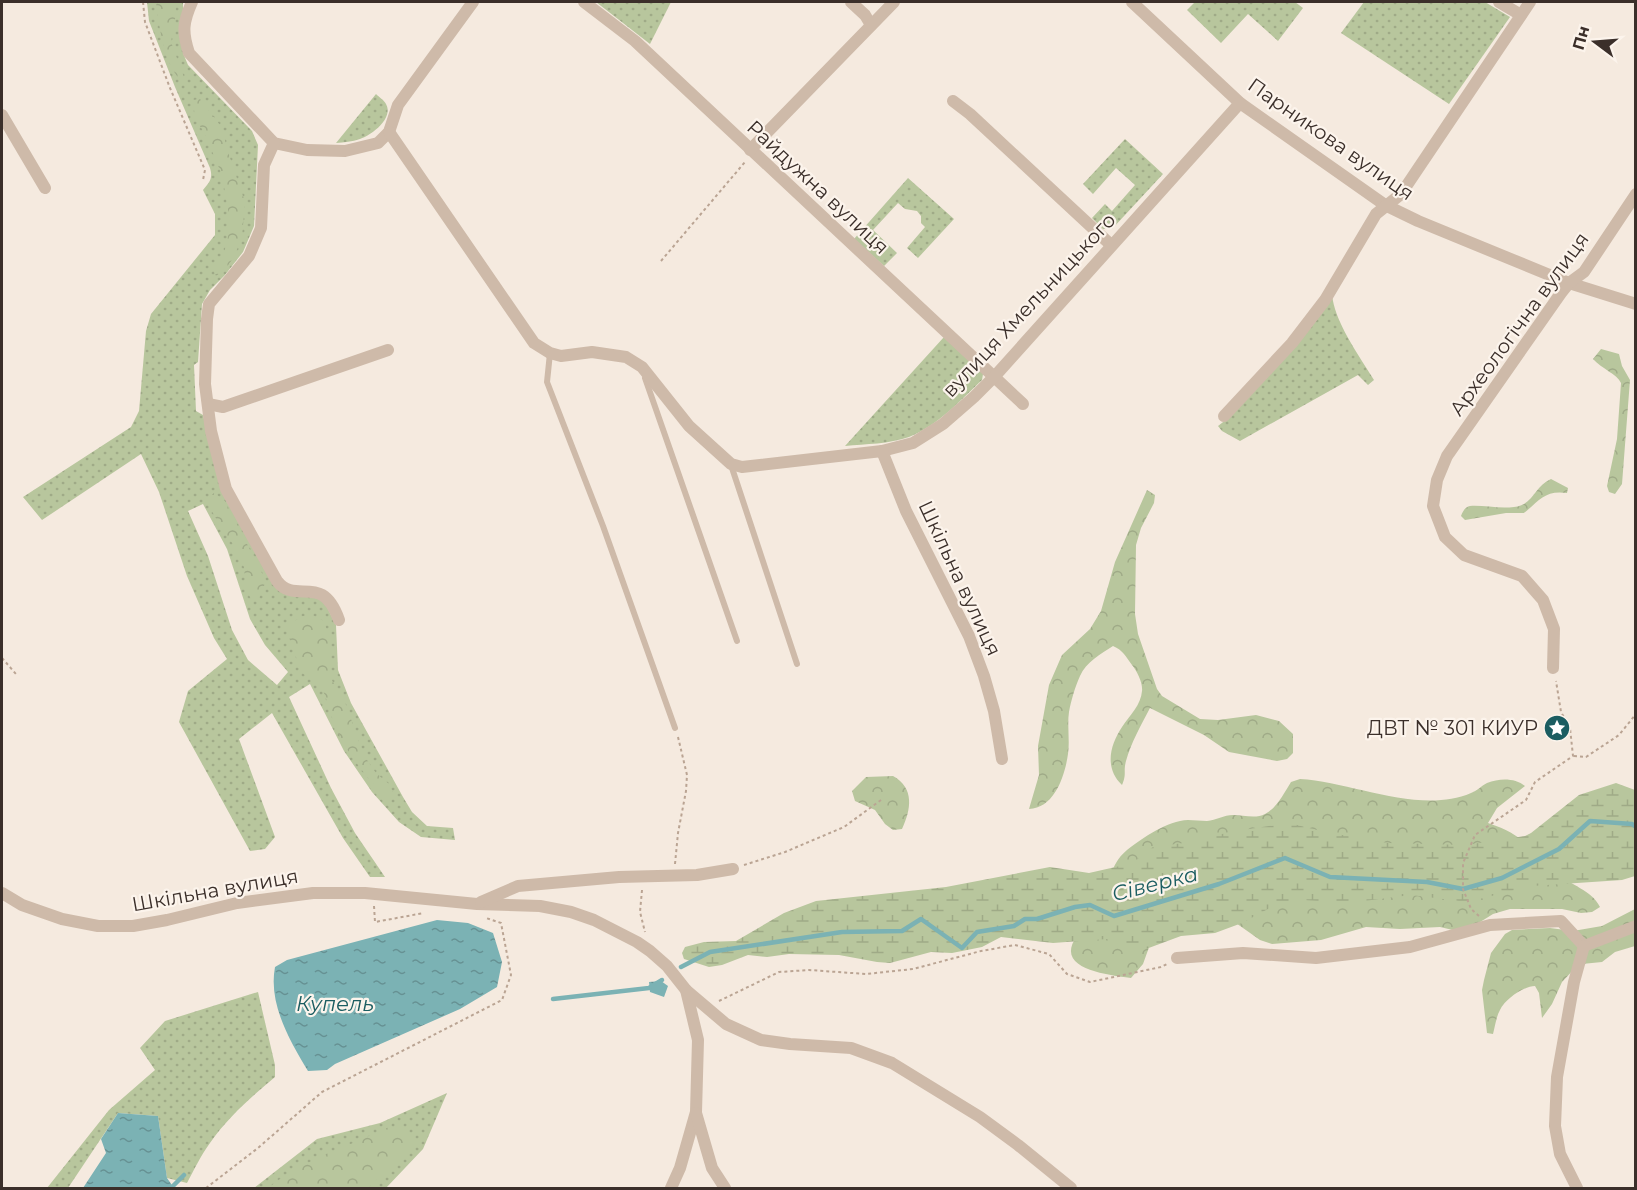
<svg xmlns="http://www.w3.org/2000/svg" width="1637" height="1190" viewBox="0 0 1637 1190" font-family="Montserrat,sans-serif">
	<defs>
		<pattern id="grass-dots" width="8" height="8" patternUnits="userSpaceOnUse" patternTransform="scale(1.5)"><rect width="8" height="8" fill="#b8c69d"/><path d="M2 2h.1M6 6h.1" fill="none" stroke="#9faa87" stroke-width="1.8" stroke-linecap="round"/></pattern>
		<pattern id="forest-crowns" width="20" height="18" patternUnits="userSpaceOnUse" patternTransform="scale(1.5)"><rect width="20" height="18" fill="#b8c69d"/><path d="M2 6a3 3 0 1 1 6 0M12 15a3 3 0 1 1 6 0" fill="none" stroke="#9faa87"/></pattern>
		<pattern id="wetland-marsh" width="20" height="14" patternUnits="userSpaceOnUse" patternTransform="scale(1.5)"><rect width="20" height="14" fill="#b8c69d"/><path d="M1 5h8M5 5V1M11 12h8M15 12V8" fill="none" stroke="#9faa87"/></pattern>
		<pattern id="water-ripples" width="26" height="14" patternUnits="userSpaceOnUse" patternTransform="scale(1.5)"><rect width="26" height="14" fill="#7bb2b4"/><path d="M2 4q2-2 4 0t4 0M15 11q2-2 4 0t4 0" fill="none" stroke="#669193"/></pattern>
	</defs>
	<rect width="100%" height="100%" fill="#f5eadf"/>
	<g fill="url(#grass-dots)" fill-rule="evenodd">
		<path d="M147 2H183V53L188 65 252 131 258 145 254 226 243 252 225 275 210 290 202 304 198 362 194 365 196 411 203 415 222 491 274 583 324 601 336 625 338 670 351 703 403 797 412 812 427 826 453 828 455 840 421 837 399 822 372 792 344 751 310 684 289 697 331 788 355 833 385 877H370L343 838 272 713 239 739 275 837 265 849 250 851 179 722 188 691 227 659 214 638 187 576 159 492 141 454 42 520 23 497 131 427 139 411 146 331 151 314 215 235V214L203 190C210 182 213 178 210 168L175 87 149 21ZM203 504 227 549 250 619 265 645 288 672 277 685 248 660 232 630 208 556 188 511Z"/>
		<polygon points="596,2 671,2 650,44"/>
		<polygon points="1195,2 1295,2 1303,8 1278,41 1248,14 1221,43 1187,10"/>
		<polygon points="1364,2 1485,2 1510,17 1449,104 1341,33"/>
		<path d="M376 94C379 97 384 100 386 104 394 118 372 135 360 139 352 142 344 142 336 143Z"/>
		<polygon points="1125,139 1163,174 1112,229 1103,229 1092,218 1105,204 1112,211 1135,185 1116,168 1093,194 1083,184"/>
		<polygon points="908,178 954,219 918,258 907,248 925,227 921,223 921,216 917,211 905,209 898,203 873,230 897,253 884,266 854,239"/>
		<path d="M1332 293C1333 320 1360 357 1374 380L1368 385 1358 375 1240 441 1222 431 1218 426 1227 419Z"/>
		<path d="M944 337 983 374 982 380C961 400 937 426 909 437 889 444 866 444 845 446Z"/>
		<path d="M258 992 275 1065V1077C251 1097 228 1117 210 1143 201 1155 194 1170 187 1183L167 1178 158 1116 118 1113 68 1188H47L109 1110 155 1070 140 1048 165 1021Z"/>
		<polygon points="447,1093 423,1149 386,1188 254,1188 317,1139 380,1123"/>
	</g>
	<g fill="url(#forest-crowns)">
		<path d="M156 2H175L176 13 171 42 185 80 183 82C164 67 159 25 156 2Z"/>
		<polygon points="200,99 223,129 226,146 245,202 242,237 234,257 226,268 216,276 213,269 224,253 229,232 229,215 222,175 204,132 195,119 193,100"/>
		<path d="M1601 349 1619 354 1622 366 1630 380 1622 484 1615 494 1609 492 1607 486 1617 439 1621 383C1617 374 1602 369 1593 359Z"/>
		<path d="M1551 479 1568 488 1567 493C1545 490 1540 500 1524 513H1506L1465 520 1461 516C1463 511 1465 507 1470 506 1483 505 1499 509 1514 507 1534 505 1534 486 1551 479Z"/>
		<path d="M1147 490 1155 495 1154 503 1141 528 1136 545 1135 614 1138 634 1157 689 1162 696 1200 719 1218 720 1256 715 1279 721 1293 734V753L1287 759 1277 761 1229 752 1204 735 1150 708C1141 725 1131 743 1126 761 1123 772 1127 773 1122 785 1104 768 1110 745 1122 727 1130 715 1141 705 1142 691 1143 683 1137 671 1132 665 1126 657 1123 650 1113 646 1101 654 1086 662 1080 676 1075 687 1071 701 1069 712 1067 725 1070 740 1068 754 1065 775 1055 808 1029 809L1039 775 1038 746 1049 685 1062 655 1090 629 1101 611 1115 562Z"/>
		<polygon points="214,493 225,501 266,581 259,598 251,599 246,589 244,567 236,554 233,544 223,531 209,506 210,496"/>
		<path d="M303 616H314L324 621 329 638V675L349 710 353 727 365 757 376 773 389 784 395 798 388 799C367 779 344 750 334 723 330 713 325 691 319 683 313 677 304 677 300 670L287 628 291 623Z"/>
		<path d="M893 776C915 788 911 810 902 829L893 830 885 824 875 810 855 801 852 791 866 777Z"/>
		<path d="M1300 779C1352 782 1420 815 1471 793 1477 791 1481 786 1487 783 1500 778 1515 778 1525 786L1497 808 1488 823C1527 836 1528 849 1556 873 1570 885 1592 890 1600 907L1592 912 1581 913 1562 909H1510L1493 914 1477 924 1457 931 1440 927 1400 929 1366 927 1321 940 1272 944 1260 940 1226 916 1152 939 1143 964 1131 978C1111 975 1052 970 1077 936 1085 925 1095 914 1102 903 1113 883 1107 867 1127 850 1144 837 1167 821 1188 820 1194 820 1201 821 1207 821 1216 820 1224 815 1233 815 1243 815 1256 819 1265 814 1277 808 1284 793 1291 782Z"/>
		<path d="M1635 909V946L1615 952 1602 962 1582 964 1576 967 1562 982 1552 1004 1542 1018 1539 993 1535 986C1524 986 1505 999 1500 1010 1496 1017 1495 1027 1493 1034L1487 1033 1482 990 1484 980 1491 953 1505 934 1512 930 1550 928 1573 931 1602 926Z"/>
		<polygon points="389,1127 406,1128 415,1144 368,1188 268,1188 292,1170"/>
	</g>
	<polygon fill="url(#wetland-marsh)" points="1616,783 1635,790 1635,876 1622,880 1532,886 1467,902 1411,895 1348,903 1303,900 1275,905 1242,923 1215,933 1181,936 1146,949 1134,948 1107,939 1053,943 1001,937 982,947 952,953 931,952 890,963 877,962 839,955 789,954 767,957 748,955 722,965 709,967 684,959 682,953 685,947 704,942 736,941 784,913 816,901 946,887 1050,867 1089,873 1133,863 1153,847 1191,842 1230,832 1289,823 1325,832 1388,843 1466,845 1525,836 1531,833 1579,795"/>
	<g fill="url(#water-ripples)">
		<path d="M437 920 468 923 493 933 502 962 497 987 460 1009 335 1064 327 1070 308 1071C290 1041 268 1004 275 967L287 960Z"/>
		<polygon points="661,981 668,986 664,997 650,992 649,982"/>
		<polygon points="118,1113 158,1116 167,1178 174,1188 83,1188 106,1153 101,1139"/>
	</g>
	<g fill="none" stroke-linecap="round" stroke-linejoin="round">
		<g stroke="#7bb2b4" stroke-width="4.5">
			<polyline points="681,967 710,952 842,932 902,931 921,919 962,948 977,932 1014,926 1025,919 1037,919 1075,907 1090,905 1114,916 1219,884 1285,858 1330,877 1427,882 1463,889 1502,878 1559,849 1590,821 1632,824 1636,827"/>
			<polyline points="553,999 649,988 662,980"/>
			<polyline points="171,1188 184,1175"/>
		</g>
		<g stroke="#baa493" stroke-width="2" stroke-dasharray="3 3" stroke-linecap="butt">
			<polyline points="143,2 145,22 170,88 205,170 203,180"/>
			<polyline points="661,261 745,162"/>
			<polyline points="2,658 16,674"/>
			<polyline points="1574,756 1586,757 1619,735 1636,714"/>
			<polyline points="675,864 678,833 686,791 687,775 678,737"/>
			<polyline points="744,865 785,852 844,827 881,800"/>
			<polyline points="642,890 640,912 645,932"/>
			<polyline points="374,906 375,922 424,913"/>
			<polyline points="1479,916 1471,909 1463,889 1463,863 1475,835 1526,800 1535,782 1573,756 1570,728 1561,712 1556,681"/>
			<polyline points="719,1001 779,972 809,970 866,974 913,969 981,951 1015,945 1049,954 1067,974 1090,982 1161,967 1167,964"/>
			<polyline points="206,1188 258,1148 322,1092 502,1000 511,975 501,923 486,918"/>
		</g>
		<g stroke="#cebaa9" stroke-width="6">
			<polyline points="550,353 547,382 603,526 675,728"/>
			<polyline points="645,378 737,641"/>
			<polyline points="731,465 797,664"/>
		</g>
		<g stroke="#cebaa9" stroke-width="12">
			<path d="M192 2C183 22 182 32 189 53L274 143 307 150 345 151 378 143 389 132 398 105 473 2"/>
			<polyline points="584,2 635,41 1023,404"/>
			<polyline points="851,2 865,15 871,25"/>
			<polyline points="1132,2 1240,103 1385,205 1418,221 1569,283 1636,304"/>
			<polyline points="1499,2 1521,15"/>
			<polyline points="953,101 970,114 1111,245"/>
			<polyline points="2,115 45,188"/>
			<polyline points="389,132 534,343 550,353 561,356 592,352 626,357 642,367 689,426 731,464 742,467 882,451 913,443 943,424 974,397 995,376 1240,103"/>
			<path d="M274 143 264 165 261 228 249 256 209 304 207 319 205 384 211 431 226 489 277 581C296 606 322 571 339 620"/>
			<polyline points="750,150 894,2"/>
			<polyline points="208,404 223,407 388,350"/>
			<polyline points="1224,416 1292,343 1325,300 1376,214 1401,194 1530,2"/>
			<polyline points="882,451 906,511 969,636 984,676 994,711 1002,759"/>
			<polyline points="1553,668 1554,629 1543,600 1522,576 1464,555 1445,537 1433,506 1437,480 1447,456 1561,293 1569,283 1584,272 1636,194"/>
			<polyline points="2,893 22,905 62,919 98,926 133,926 167,920 237,903 313,893 365,893 477,904 540,906 571,912 594,920 637,942 650,951 667,966 686,990 698,1040 696,1112 680,1168 671,1188"/>
			<polyline points="481,902 518,886 619,877 697,875 733,869"/>
			<polyline points="1177,958 1243,953 1316,958 1410,947 1490,925 1561,921 1584,946 1636,926"/>
			<polyline points="686,990 726,1024 761,1040 790,1044 851,1048 892,1063 980,1117 1018,1145 1071,1188"/>
			<polyline points="696,1113 712,1168 725,1188"/>
			<polyline points="1577,1188 1560,1154 1555,1126 1557,1077 1574,982 1584,946"/>
		</g>
	</g>
	<defs>
		<symbol id="sight-disc" viewBox="-11 -11 22 22"><circle r="9.5" fill="#1b5d61" stroke="#fcf4ec"/><path d="M0-6L1.8-2.2L6-1.7L2.9 1.2L3.7 5.4L0 3.3L-3.7 5.4L-2.9 1.2L-6-1.7L-1.8-2.2Z" fill="#fff"/></symbol>
	</defs>
	<g fill-rule="evenodd">
		<use href="#sight-disc" x="1542" y="713" width="30" height="30"/>
	</g>
	<g text-anchor="middle" stroke-width="4.5" stroke-linejoin="round" paint-order="stroke">
		<g font-size="20" fill="#3b2f2a" stroke="#fcf4ec">
			<text transform="translate(1331 139) rotate(35)" y="7">Парникова вулиця</text>
			<text transform="translate(818 187) rotate(43)" y="7">Райдужна вулиця</text>
			<text transform="translate(1029 305) rotate(-47)" y="7">вулиця Хмельницького</text>
			<text transform="translate(1519 324) rotate(-54)" y="7">Археологічна вулиця</text>
			<text transform="translate(960 578) rotate(65)" y="7">Шкільна вулиця</text>
			<text transform="translate(215 890) rotate(-10)" y="7">Шкільна вулиця</text>
		</g>
		<g font-size="20" fill="#3b2f2a" stroke="#fcf4ec" text-anchor="end">
			<text x="1538" y="735">ДВТ № 301 КИУР</text>
		</g>
		<g font-size="21" font-style="italic" fill="#1b5d61" stroke="#fcf4ec">
			<text transform="translate(1155 884) rotate(-14)" y="7">Сіверка</text>
			<text x="335" y="1011">Купель</text>
		</g>
	</g>
	<rect width="1637" height="1190" fill="none" stroke="#3b2f2a" stroke-width="6"/>
	<g transform="translate(1595 42) rotate(286)" stroke="#fcf4ec" stroke-width="4.5" paint-order="stroke">
	<path d="M0-4.5L10 22L0 15L-10 22Z" fill="#3b2f2a"/>
	<text y="-9" font-size="16" font-weight="bold" text-anchor="middle" fill="#3b2f2a">Пн</text>
	</g>
</svg>
